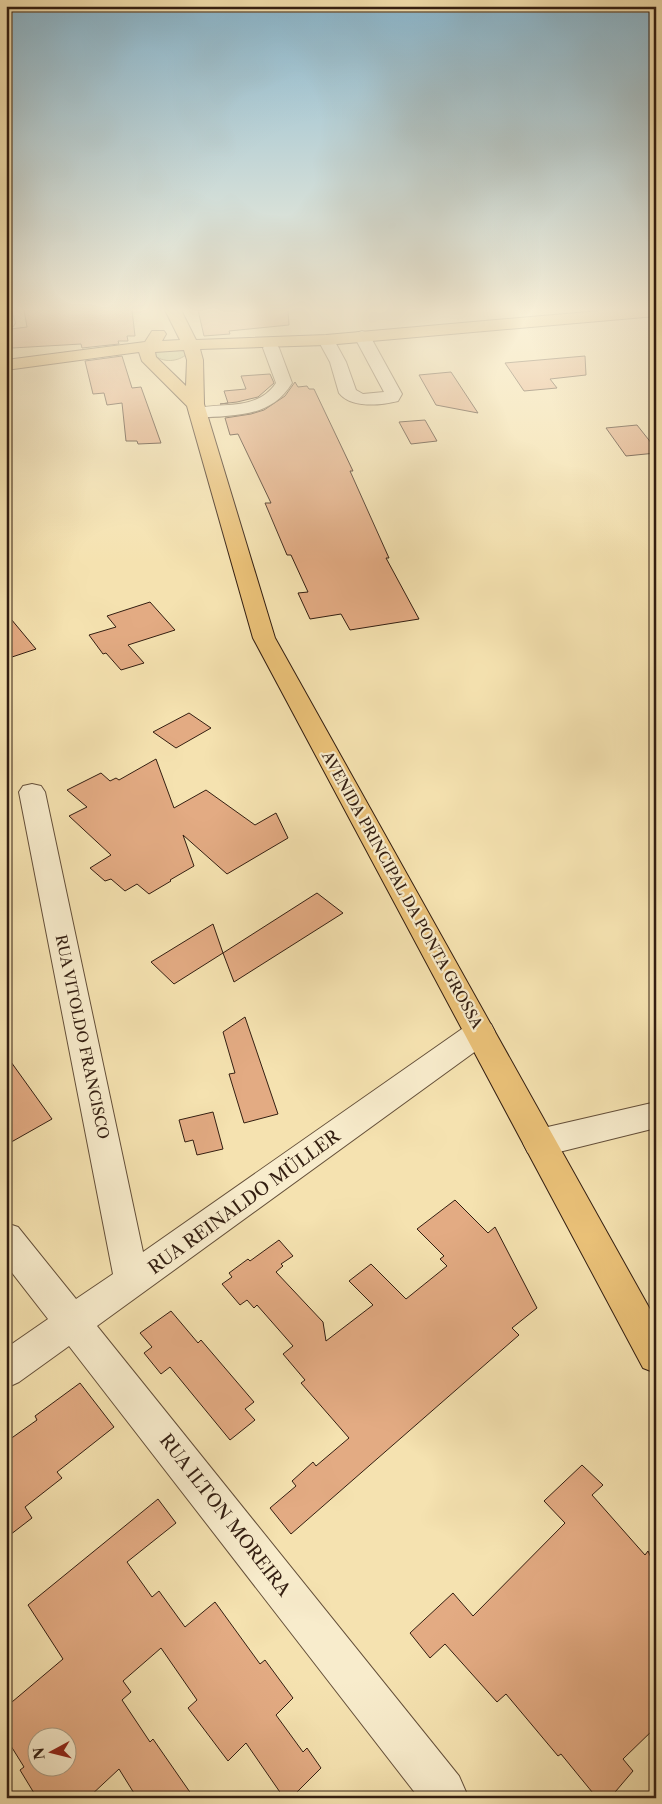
<svg xmlns="http://www.w3.org/2000/svg" width="662" height="1804" viewBox="0 0 662 1804" font-family="'Libre Caslon Text',serif">
	<rect width="100%" height="100%" fill="#f5e2b0"/>
	<filter id="stains"><feTurbulence type="fractalNoise" baseFrequency=".004" numOctaves="4"/><feColorMatrix values="0 0 0 0 .2 0 0 0 0 .09 0 0 0 0 .02 0 0 0 .5 -.17"/></filter>
	<radialGradient id="worn" r=".72"><stop offset=".6" stop-color="#630" stop-opacity="0"/><stop offset="1" stop-color="#630" stop-opacity=".3"/></radialGradient>
	<path fill="#bfc28a" stroke="#79704e" d="M183 348 187 354C178 362 163 363 154 355L155 351Z"/>
	<g fill="#e3ab83" stroke="#331e11" fill-rule="evenodd">
		<polygon points="24,310 132,310 135,336 127,336 128,341 118,341 119,344 82,348 81,344 12,348 11,329 27,327"/>
		<polygon points="198,310 288,310 289,325 229,331 230,334 204,336"/>
		<polygon points="122,356 132,388 141,387 161,443 138,444 137,441 126,441 122,403 107,405 104,393 93,394 85,361"/>
		<polygon points="585,356 586,375 550,379 557,388 524,391 505,363"/>
		<polygon points="451,372 478,413 436,405 419,375"/>
		<polygon points="270,374 274,383 258,397 237,402 220,404 228,403 224,391 246,389 241,376"/>
		<polygon points="295,382 298,387 307,386 309,389 314,389 353,471 350,471 389,558 386,558 419,619 350,630 341,614 310,619 298,593 308,592 291,555 287,555 265,503 271,503 238,434 230,435 225,418 251,414 264,410 285,396"/>
		<polygon points="425,420 437,441 411,444 399,422"/>
		<polygon points="637,425 656,449 656,453 626,456 606,428"/>
		<polygon points="150,602 175,630 128,645 144,663 121,670 106,653 103,654 89,635 116,627 107,616"/>
		<polygon points="6,613 36,649 6,659"/>
		<polygon points="189,713 211,728 176,748 153,732"/>
		<polygon points="156,759 174,808 206,790 255,825 276,813 288,838 227,874 183,835 194,866 170,880 171,881 149,894 137,884 125,891 111,879 105,881 90,868 111,855 69,816 87,807 67,790 101,773 110,781 116,778 119,780"/>
		<polygon points="317,893 343,913 234,982 223,953"/>
		<polygon points="213,924 223,953 174,984 151,962"/>
		<polygon points="245,1017 278,1114 244,1123 229,1074 235,1073 223,1032"/>
		<polygon points="6,1055 52,1119 6,1145"/>
		<polygon points="213,1112 223,1149 197,1155 193,1140 185,1142 179,1120"/>
		<polygon points="455,1200 488,1233 495,1227 537,1308 512,1328 519,1335 291,1534 270,1508 296,1486 292,1481 313,1462 316,1466 349,1438 301,1383 305,1380 283,1354 293,1346 257,1305 254,1308 247,1300 240,1305 222,1284 232,1277 229,1273 248,1259 250,1261 279,1240 293,1256 281,1264 283,1266 276,1272 323,1322 326,1341 373,1305 349,1281 371,1264 406,1299 447,1266 440,1259 444,1256 417,1229"/>
		<polygon points="171,1311 198,1343 201,1340 254,1402 245,1409 255,1420 230,1440 170,1367 161,1374 144,1353 152,1347 140,1333"/>
		<polygon points="80,1383 114,1427 57,1472 62,1478 25,1507 32,1518 6,1538 6,1442 37,1420 35,1416"/>
		<polygon points="582,1465 603,1485 592,1495 645,1555 648,1551 656,1568 656,1727 623,1759 633,1771 610,1798 597,1798 561,1754 558,1756 506,1694 497,1702 445,1644 430,1658 410,1633 453,1593 473,1616 565,1523 544,1501"/>
		<path d="M158 1499 176 1523 127 1562 152 1597 159 1591 185 1627 215 1602 260 1664 265 1660 293 1698 276 1715 303 1752 307 1748 321 1768 291 1798H284L246 1743 228 1761 188 1708 197 1700 161 1648 123 1681 131 1692 122 1700 150 1742 153 1739 194 1798H137L119 1769 88 1798H37L20 1770 24 1767 6 1738V1707L63 1659 28 1605ZM38 1736H68V1766H38Z"/>
	</g>
	<g fill="none" stroke-linecap="round" stroke-linejoin="round">
		<defs>
			<g id="minor">
				<polygon points="6,311 12,313 15,323 13,326 7,328"/>
				<path d="M362 331 368 333 370 336 402 394 398 401C382 405 351 409 339 393L330 362 318 340 320 337H332L334 340 346 362 356 390 363 394 384 392 354 336 356 333Z"/>
				<path d="M271 343 277 345 279 348 292 383C271 418 235 415 198 418L192 417 189 413 192 409C220 402 257 412 276 383L263 348 265 345Z"/>
				<polygon points="32,784 41,786 45,792 143,1252 469,1024 480,1020 491,1024 495,1032 491,1040 97,1326 459,1776 466,1792 463,1798 419,1798 69,1346 19,1382 6,1388 6,1348 48,1319 6,1265 6,1223 18,1227 76,1299 113,1274 19,792 23,786"/>
				<polygon points="656,1102 656,1128 539,1157 528,1153 523,1143 528,1133 539,1129"/>
			</g>
			<path id="major" d="M165 310H181L196 340 326 335 611 310H656V316L326 345 200 349 203 360 204 404 275 638 656 1320V1373L643 1368 253 638 187 406 142 361 139 352 6 370V360L145 342 152 331H164L166 334 162 341 180 340ZM184 350 187 360 186 386 156 357 155 352Z"/>
		</defs>
		<use href="#minor" stroke="#644f39" stroke-width="2"/>
		<use href="#major" stroke="#331e11" stroke-width="2"/>
		<use href="#minor" fill="#f8eccc" fill-rule="evenodd"/>
		<use href="#major" fill="#eac178" fill-rule="evenodd"/>
	</g>
	<linearGradient id="sky" x2="0" y2="1"><stop stop-color="#89b8d1"/><stop offset="0.55" stop-color="#faf2db"/><stop offset="1" stop-color="#faf2db" stop-opacity="0"/></linearGradient>
	<rect width="662" height="563" fill="url(#sky)"/>
	<g text-anchor="middle" stroke-width="4.5" stroke-linejoin="round" paint-order="stroke">
		<g font-size="15" fill="#331e11" stroke="#f8eccc">
			<text transform="translate(402 890) rotate(61)" y="5">AVENIDA PRINCIPAL DA PONTA GROSSA</text>
			<text transform="translate(82 1037) rotate(78)" y="5">RUA VITOLDO FRANCISCO</text>
		</g>
		<g font-size="18" fill="#331e11" stroke="#f8eccc">
			<text transform="translate(244 1202) rotate(-36)" y="6">RUA REINALDO MÜLLER</text>
			<text transform="translate(225 1515) rotate(52)" y="6">RUA ILTON MOREIRA</text>
		</g>
	</g>
	<rect width="662" height="1804" fill="none" stroke="#f5e2b0" stroke-width="25"/>
	<rect x="8" y="8" width="647" height="1789" fill="none" stroke="#331e11" stroke-width="2.5"/>
	<rect x="12" y="12" width="637" height="1779" fill="none" stroke="#331e11"/>
	<g transform="translate(52 1752) rotate(263)"><circle r="24" fill="#f8eccc" stroke="#a99a81"/>
	<path d="M0-4L9 19L0 12L-9 19Z" fill="#8f2418"/>
	<text y="-8" font-size="14" font-weight="bold" text-anchor="middle" fill="#331e11">N</text>
	</g>
	<rect width="100%" height="100%" filter="url(#stains)"/>
	<rect width="100%" height="100%" fill="url(#worn)"/>
</svg>
